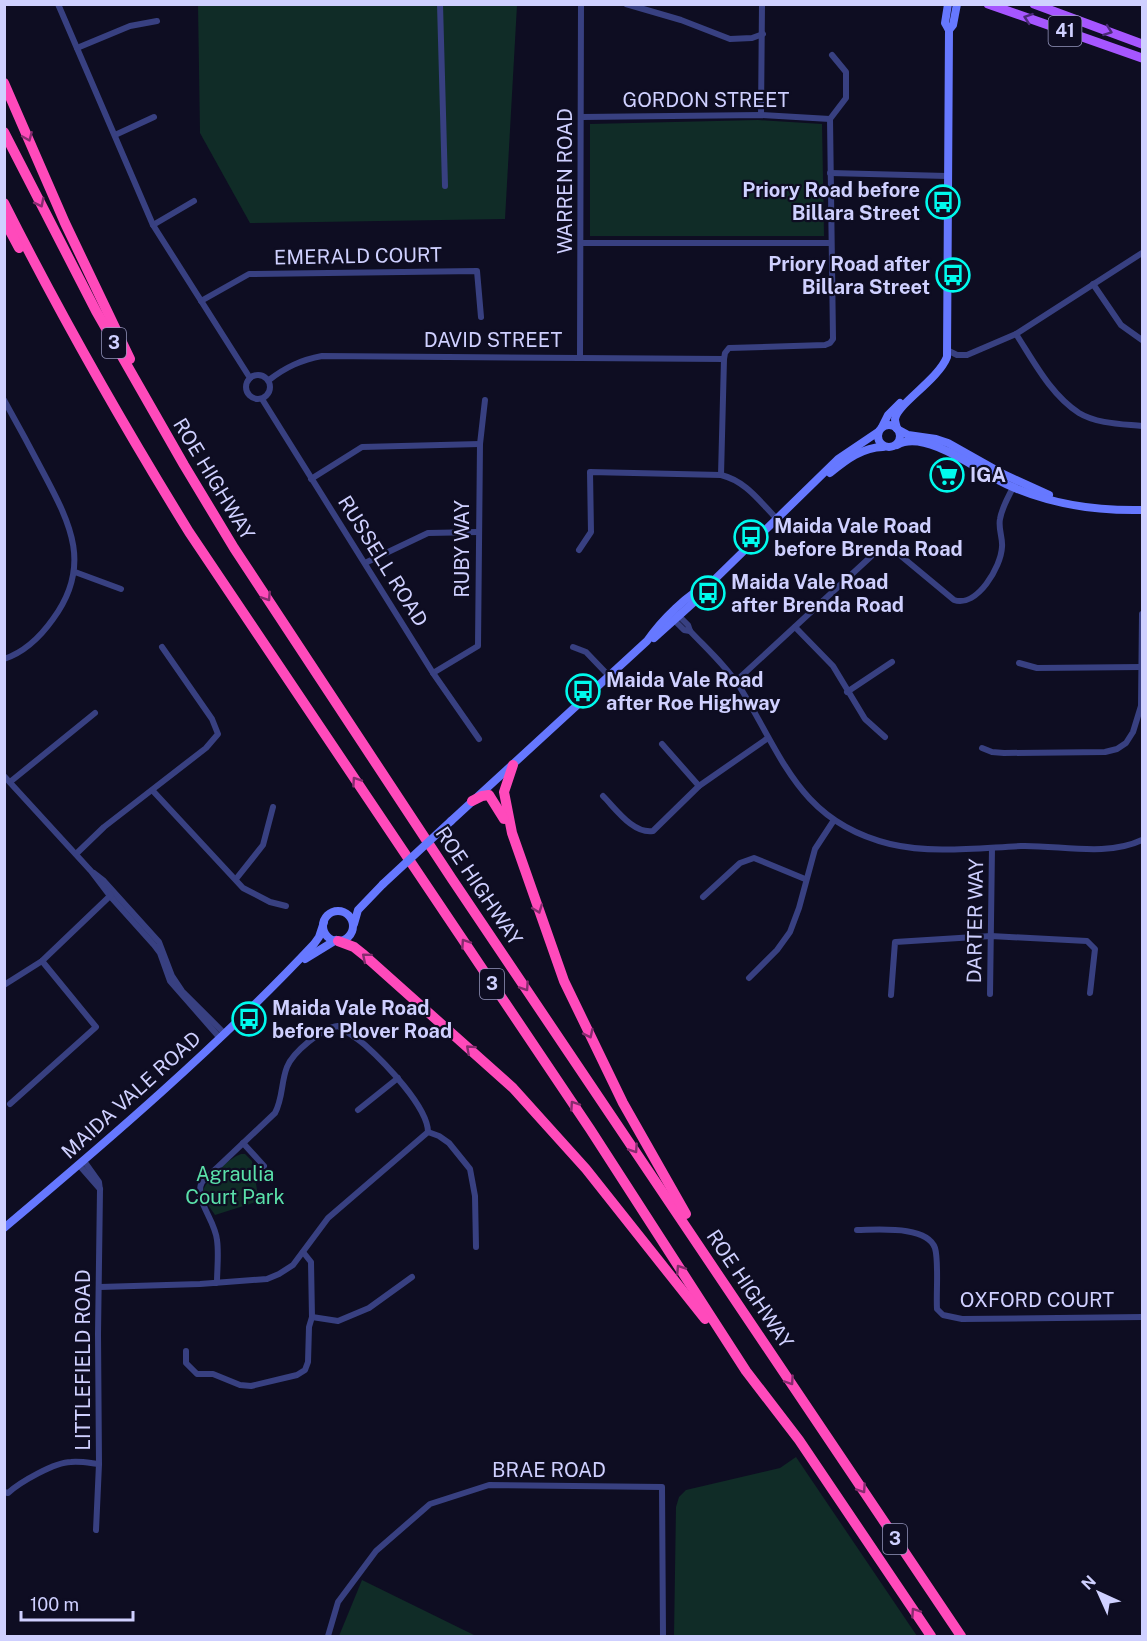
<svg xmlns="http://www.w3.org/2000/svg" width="1147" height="1641" viewBox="0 0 1147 1641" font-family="'Public Sans',sans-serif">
	<rect width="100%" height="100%" fill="#0e0d22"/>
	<g fill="#102c27">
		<polygon points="198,5 517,5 505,219 250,223 200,133"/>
		<polygon points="758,120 822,124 824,236 590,236 590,124"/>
		<path d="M241 1154H245L252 1161 259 1201 215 1215 201 1195C206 1179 226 1160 241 1154Z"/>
		<polygon points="796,1457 917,1636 674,1636 676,1507 679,1497 686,1490 780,1468"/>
		<polygon points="362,1580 476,1636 339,1636"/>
	</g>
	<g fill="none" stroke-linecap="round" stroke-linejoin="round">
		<g stroke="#384081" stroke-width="6">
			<polyline points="58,4 153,225 250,378"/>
			<polyline points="440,4 445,186"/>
			<polyline points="626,4 681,20 730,39 752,38 763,34"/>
			<polyline points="77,48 130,26 157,21"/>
			<polyline points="761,115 762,4"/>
			<polyline points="582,117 761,115 830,119"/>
			<polyline points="115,135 154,117"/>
			<polyline points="830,173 947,176"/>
			<polyline points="153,225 194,201"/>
			<polyline points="581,243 830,243"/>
			<polyline points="1093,284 1121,325 1142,340"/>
			<polyline points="201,301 249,274 477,271 481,317"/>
			<path d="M1016 334C1034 362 1051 395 1079 413 1097 424 1123 424 1142 426"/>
			<polyline points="947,350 957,355 967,355 1016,334 1142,253"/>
			<polyline points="580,357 581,4"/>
			<circle cx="258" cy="387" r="12"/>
			<path d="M269 380C286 367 301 360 322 356L724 359"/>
			<polyline points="262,399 433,673 479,739"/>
			<path d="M4 400C18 425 31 449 44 474 71 525 92 566 53 619 41 636 25 652 4 659"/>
			<polyline points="311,479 362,447 480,444"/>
			<path d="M777 519C760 502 746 481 721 475L724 359 725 353 729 348 825 345 830 343 833 339 830 119 846 98V72L832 55"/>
			<polyline points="579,550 591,532 590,472 721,475"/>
			<polyline points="365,563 428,533 478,532"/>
			<polyline points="75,572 121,589"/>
			<path d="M676 613 688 625 690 631C707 649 728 668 741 689 783 758 800 822 890 844 932 854 978 848 1021 846 1060 845 1106 857 1142 840"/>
			<polyline points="672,618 684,630 690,631"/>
			<polyline points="795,627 833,666 865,719 885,737"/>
			<polyline points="573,647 586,652 609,676"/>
			<polyline points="1019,663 1037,668 1141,667"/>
			<polyline points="433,673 478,646 480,444 485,400"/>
			<path d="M735 682 878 550 888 548 895 551 954 600C977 608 1001 567 1002 547 1003 538 998 529 1000 519 1002 507 1009 495 1015 484"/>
			<polyline points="847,692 892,662"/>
			<polyline points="662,744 699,786"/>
			<polyline points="982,748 992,752 1004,753 1105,752 1117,749 1126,743 1133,732 1141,706 1142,614"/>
			<polyline points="4,776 91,871 110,896 154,945 160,953 170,981 219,1037"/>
			<polyline points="10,782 95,713"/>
			<polyline points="153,791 243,888 270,902 286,906"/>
			<path d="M603 796C616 809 633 834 653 831L699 786 768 738"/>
			<polyline points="76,854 104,827 206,748 218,734 212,719 162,647"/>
			<polyline points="94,873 103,880 159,942 172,976 182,991 224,1033"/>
			<polyline points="236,879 263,845 273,807"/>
			<polyline points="703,897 740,863 754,858 805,879"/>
			<polyline points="749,978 777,950 790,932 799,908 815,849 834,820"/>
			<polyline points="4,985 42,961 111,895"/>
			<polyline points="990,994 992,848"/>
			<polyline points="891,995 895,942 991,936 1087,941 1095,949 1090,993"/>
			<polyline points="10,1104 96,1027 42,961"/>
			<polyline points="358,1110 398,1078"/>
			<polyline points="428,1132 439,1136 449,1143 470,1169 475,1196 476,1247"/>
			<polyline points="243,1143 264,1166"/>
			<polyline points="84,1161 99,1182 100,1190 98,1334 99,1464 96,1530"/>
			<polyline points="79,1165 100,1189"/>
			<path d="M857 1230C877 1230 927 1225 935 1248 939 1261 936 1294 937 1309L943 1315 962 1319 1142 1317"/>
			<path d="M100 1287 200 1284 267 1279 279 1274 293 1265 328 1218 428 1132C428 1107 384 1062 365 1045 357 1038 347 1032 338 1026 322 1028 293 1052 287 1067 281 1082 283 1098 275 1113L202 1182C193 1199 215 1219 217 1240 219 1254 217 1269 217 1283"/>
			<polyline points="312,1317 338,1321 369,1308 412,1277"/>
			<polyline points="186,1351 186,1363 197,1374 213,1374 240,1385 251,1386 297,1375 305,1370 308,1362 309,1327 312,1317 311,1262 303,1252"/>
			<path d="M4 1492 8 1493C20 1482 55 1462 71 1462 80 1461 90 1463 99 1464"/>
			<polyline points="328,1636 338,1602 376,1551 430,1504 489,1485 662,1487 663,1636"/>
		</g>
		<g stroke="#6678ff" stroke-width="8">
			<polyline points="949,30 953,25 957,4"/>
			<circle cx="889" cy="436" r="11"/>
			<polyline points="882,427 888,415 900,403"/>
			<path d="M897 428C896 425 895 422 895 419 897 404 938 380 947 357L949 30 945 23 948 4"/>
			<polyline points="897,429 908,435 936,439 948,443 1003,474 1049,495"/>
			<path d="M897 445C923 430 971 465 994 478 1040 503 1091 511 1142 510"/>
			<path d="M830 473C846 460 863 447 883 447"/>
			<polyline points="654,638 703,594 710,584 838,459 878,432"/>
			<path d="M451 821 647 641C661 621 688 593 710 584"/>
			<circle cx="338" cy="926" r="15"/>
			<polyline points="354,924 358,910 383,884"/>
			<polyline points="305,959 336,940"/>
			<path d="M4 1228C111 1138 218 1046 314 944L319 937 324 922"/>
		</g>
		<g stroke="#a656ff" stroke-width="9">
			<polyline points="988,4 1142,58"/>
			<polyline points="1034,4 1142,44"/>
		</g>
		<g stroke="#ff4abb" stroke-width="10">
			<polyline points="4,83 65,223 130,359"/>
			<polyline points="4,132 96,311 184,465 234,548 452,879 961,1636"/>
			<path d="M4 203C61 316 123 425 189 532L590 1129 746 1371 799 1440 931 1636"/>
			<polyline points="4,220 19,248"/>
			<polyline points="513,765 504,792 512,833 564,981 623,1103 686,1214"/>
			<polyline points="472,801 482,796 489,795 504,819"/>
			<polyline points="338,941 354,947 364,955 513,1088 586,1169 705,1319"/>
		</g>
		<polyline stroke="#6678ff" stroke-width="8" points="383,884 451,821"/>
	</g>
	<defs><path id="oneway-chevron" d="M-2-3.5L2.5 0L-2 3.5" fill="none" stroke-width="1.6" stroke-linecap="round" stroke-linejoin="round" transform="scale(1.5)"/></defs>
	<g stroke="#4b2a7a">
		<use href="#oneway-chevron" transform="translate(1028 18) rotate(-161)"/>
		<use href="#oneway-chevron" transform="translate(1108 31) rotate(20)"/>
	</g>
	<g stroke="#862c6e">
		<use href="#oneway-chevron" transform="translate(28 137) rotate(67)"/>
		<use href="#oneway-chevron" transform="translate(40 203) rotate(63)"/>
		<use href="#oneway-chevron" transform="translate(267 597) rotate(57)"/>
		<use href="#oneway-chevron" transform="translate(356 781) rotate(-124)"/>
		<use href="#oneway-chevron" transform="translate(538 909) rotate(70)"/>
		<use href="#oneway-chevron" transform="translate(465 943) rotate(-124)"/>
		<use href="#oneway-chevron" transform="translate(366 957) rotate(-140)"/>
		<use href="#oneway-chevron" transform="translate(525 987) rotate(56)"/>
		<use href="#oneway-chevron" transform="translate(589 1034) rotate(64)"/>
		<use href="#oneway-chevron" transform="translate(470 1049) rotate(-138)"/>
		<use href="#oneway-chevron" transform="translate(574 1105) rotate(-124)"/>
		<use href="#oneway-chevron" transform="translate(634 1149) rotate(56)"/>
		<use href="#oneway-chevron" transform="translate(680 1269) rotate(-123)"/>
		<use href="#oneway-chevron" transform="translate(790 1381) rotate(56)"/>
		<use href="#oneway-chevron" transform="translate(862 1489) rotate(56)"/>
		<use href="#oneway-chevron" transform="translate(915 1612) rotate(-124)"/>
	</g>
	<defs>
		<symbol id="bus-ring" viewBox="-11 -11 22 22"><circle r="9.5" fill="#0e0d22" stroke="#00faed" stroke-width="1.5"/><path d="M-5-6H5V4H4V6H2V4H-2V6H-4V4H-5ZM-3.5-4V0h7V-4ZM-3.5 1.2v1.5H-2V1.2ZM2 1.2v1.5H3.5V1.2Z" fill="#00faed"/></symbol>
		<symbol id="supermarket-ring" viewBox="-11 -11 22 22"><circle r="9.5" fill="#0e0d22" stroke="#00faed" stroke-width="1.5"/><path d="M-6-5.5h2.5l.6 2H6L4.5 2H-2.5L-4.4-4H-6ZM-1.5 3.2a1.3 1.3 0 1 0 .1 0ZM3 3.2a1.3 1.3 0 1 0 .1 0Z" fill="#00faed"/></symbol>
	</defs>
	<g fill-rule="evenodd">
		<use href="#bus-ring" x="924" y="183" width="38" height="38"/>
		<use href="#bus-ring" x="934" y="256" width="38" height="38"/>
		<use href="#supermarket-ring" x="928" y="456" width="38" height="38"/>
		<use href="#bus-ring" x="732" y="518" width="38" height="38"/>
		<use href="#bus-ring" x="689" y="574" width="38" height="38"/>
		<use href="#bus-ring" x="564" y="672" width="38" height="38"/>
		<use href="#bus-ring" x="230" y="1000" width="38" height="38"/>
	</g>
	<g text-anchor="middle" stroke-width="4.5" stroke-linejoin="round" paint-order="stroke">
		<g fill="#0e0d22" stroke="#9596bd" stroke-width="1.5">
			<rect x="1048.5" y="16" width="33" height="30" rx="4.5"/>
			<rect x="102" y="328" width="24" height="30" rx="4.5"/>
			<rect x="480" y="969" width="24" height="30" rx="4.5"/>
			<rect x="883" y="1524" width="24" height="30" rx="4.5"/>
		</g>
		<g font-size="18" font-weight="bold" fill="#cfd0ff">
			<text x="1065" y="37">41</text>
			<text x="114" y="349">3</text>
			<text x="492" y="990">3</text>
			<text x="895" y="1545">3</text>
		</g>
		<g font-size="20" fill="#cfd0ff" stroke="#0e0d22">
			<text x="706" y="107">GORDON STREET</text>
			<text transform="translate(565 181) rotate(-90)" y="7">WARREN ROAD</text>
			<text transform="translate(358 256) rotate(-1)" y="7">EMERALD COURT</text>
			<text x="493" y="347">DAVID STREET</text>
			<text transform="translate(214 479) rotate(59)" y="7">ROE HIGHWAY</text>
			<text transform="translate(462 549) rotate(-90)" y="7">RUBY WAY</text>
			<text transform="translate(383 561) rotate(58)" y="7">RUSSELL ROAD</text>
			<text transform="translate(479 886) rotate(56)" y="7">ROE HIGHWAY</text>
			<text transform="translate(975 921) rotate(-89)" y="7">DARTER WAY</text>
			<text transform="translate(131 1095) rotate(-42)" y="7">MAIDA VALE ROAD</text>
			<text transform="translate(750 1289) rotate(56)" y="7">ROE HIGHWAY</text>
			<text x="1037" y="1307">OXFORD COURT</text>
			<text transform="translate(83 1360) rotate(-90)" y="7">LITTLEFIELD ROAD</text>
			<text x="549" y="1477">BRAE ROAD</text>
		</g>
		<g font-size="20" font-weight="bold" fill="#cfd0ff" stroke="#0e0d22" text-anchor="start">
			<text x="920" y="197" text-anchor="end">Priory Road before<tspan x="920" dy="23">Billara Street</tspan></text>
			<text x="930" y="271" text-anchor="end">Priory Road after<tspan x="930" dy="23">Billara Street</tspan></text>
			<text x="970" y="482">IGA</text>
			<text x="774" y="533">Maida Vale Road<tspan x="774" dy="23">before Brenda Road</tspan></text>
			<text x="731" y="589">Maida Vale Road<tspan x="731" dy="23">after Brenda Road</tspan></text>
			<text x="606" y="687">Maida Vale Road<tspan x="606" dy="23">after Roe Highway</tspan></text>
			<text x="272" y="1015">Maida Vale Road<tspan x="272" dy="23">before Plover Road</tspan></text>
		</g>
		<g font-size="20" fill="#5ae0aa" stroke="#0e0d22">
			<text x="235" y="1181">Agraulia<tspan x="235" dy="23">Court Park</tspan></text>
		</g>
	</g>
	<rect width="1147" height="1641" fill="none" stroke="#cfd0ff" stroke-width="12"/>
	<g transform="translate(1099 1593) rotate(315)" stroke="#0e0d22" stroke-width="4.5" paint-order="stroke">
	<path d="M0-4.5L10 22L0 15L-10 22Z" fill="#cfd0ff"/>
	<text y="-9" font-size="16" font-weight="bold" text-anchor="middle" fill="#cfd0ff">N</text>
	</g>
	<path d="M21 1611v9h112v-9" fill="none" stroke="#cfd0ff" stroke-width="3"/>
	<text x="30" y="1611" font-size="18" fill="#cfd0ff" stroke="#0e0d22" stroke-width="4.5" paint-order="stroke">100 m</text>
</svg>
